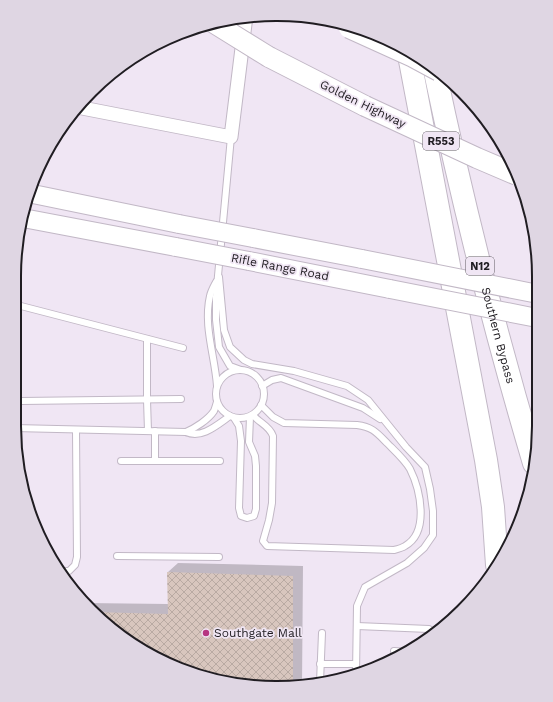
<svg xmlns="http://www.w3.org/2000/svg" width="553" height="702" viewBox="0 0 553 702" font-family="'Work Sans',sans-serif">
	<defs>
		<pattern id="building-cross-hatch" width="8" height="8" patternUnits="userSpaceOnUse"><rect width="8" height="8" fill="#d8c6be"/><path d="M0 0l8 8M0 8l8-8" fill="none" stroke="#b9aaa3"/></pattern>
	</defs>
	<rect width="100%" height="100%" fill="#f0e6f4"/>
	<polygon fill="#0003" points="178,563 303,566 302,685 276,688 208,679 145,653 91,611 84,603 169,604 168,572"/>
	<polygon fill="url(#building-cross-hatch)" points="167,572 293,576 293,686 276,688 208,679 145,653 93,612 168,614"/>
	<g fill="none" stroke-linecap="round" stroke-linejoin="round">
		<defs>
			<g id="lane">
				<polyline points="231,137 216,297 216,320 219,347 230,366 241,370"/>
				<polyline points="219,277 224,330 230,347 244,360 252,364 294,371 347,386 368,400 406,447 425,467 430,489 433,511 433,535 424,548 407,563 365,587 357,606 356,674"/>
				<path d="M216 282C214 286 211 291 210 296 203 326 215 356 217 386"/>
				<polyline points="21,306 183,348"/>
				<polyline points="147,339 147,400 148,431"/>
				<circle cx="240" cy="394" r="24"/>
				<polyline points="262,386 272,380 281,378 363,408 380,419"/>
				<polyline points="21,401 181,399"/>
				<path d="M253 415C259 423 269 425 273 436L272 503 269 520 263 541 267 546 394 550C398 549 402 548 405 546 430 532 420 489 410 469 405 460 395 451 388 444 377 433 373 427 357 425L284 423 273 417 261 405"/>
				<polyline points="234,418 239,426 241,441 239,508 241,516 247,518 254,516 256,509 256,466 255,456 249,442 250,417"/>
				<path d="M14 428 186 432C202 439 217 425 230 416"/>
				<polyline points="155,431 155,461"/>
				<path d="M186 432C195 428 208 420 214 411 215 409 216 405 217 402"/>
				<polyline points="121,461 220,461"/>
				<polyline points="117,556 219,557"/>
				<polyline points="60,571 69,571 75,565 77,557 76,430"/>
				<polyline points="357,626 429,629 435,633"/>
				<polyline points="394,651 409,652"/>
				<polyline points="320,664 356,664"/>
				<polyline points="320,682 322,633"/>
			</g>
			<polyline id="street" points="77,107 231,137 246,16"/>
			<g id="secondary">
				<polyline points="28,193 179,224"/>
				<polyline points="23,218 176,247"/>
				<polyline points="253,238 362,259"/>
				<polyline points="249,261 390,289"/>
			</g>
			<polyline id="primary" points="269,57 365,106"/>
			<g id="highway">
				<polyline points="408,50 486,460 493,507 497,565"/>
				<path id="s1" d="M434 67C462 200 495 332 534 463"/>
			</g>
		</defs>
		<use href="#lane" stroke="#c2b8c6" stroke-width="8"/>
		<use href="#street" stroke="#c2b8c6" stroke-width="15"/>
		<use href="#secondary" stroke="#c2b8c6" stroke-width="20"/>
		<use href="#primary" stroke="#c2b8c6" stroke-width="22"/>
		<use href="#highway" stroke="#c2b8c6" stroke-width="24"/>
		<use href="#lane" stroke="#fff" stroke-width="6"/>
		<use href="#street" stroke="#fff" stroke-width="13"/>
		<use href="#secondary" stroke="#fff" stroke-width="18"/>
		<use href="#primary" stroke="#fff" stroke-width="20"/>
		<use href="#highway" stroke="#fff" stroke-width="22"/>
		<defs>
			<g id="secondary-bridge">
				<polyline points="179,224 253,238"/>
				<polyline points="176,247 249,261"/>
				<polyline points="362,259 538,294"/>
				<polyline points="390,289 537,318"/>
			</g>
			<g id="primary-bridge">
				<polyline points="214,23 269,57"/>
				<polyline points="349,28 413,57 439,71"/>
				<polyline points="365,106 477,158 517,175"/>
			</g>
		</defs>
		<use href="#secondary-bridge" stroke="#c2b8c6" stroke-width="20" stroke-linecap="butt"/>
		<use href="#primary-bridge" stroke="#c2b8c6" stroke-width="22" stroke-linecap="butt"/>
		<use href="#secondary-bridge" stroke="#fff" stroke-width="18"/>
		<use href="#primary-bridge" stroke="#fff" stroke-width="20"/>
	</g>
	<circle fill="#b63681" stroke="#f0e6f4" stroke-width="1.5" cx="206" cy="633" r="4"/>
	<g text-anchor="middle" stroke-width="3.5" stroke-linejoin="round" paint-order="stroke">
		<g fill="#f0e6f4" stroke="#5e5961" stroke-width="1">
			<rect x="423" y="132" width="36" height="18" rx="3"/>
			<rect x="466" y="257" width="28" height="18" rx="3"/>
		</g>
		<g font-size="11" font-weight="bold" fill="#201d22">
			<text x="441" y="145">R553</text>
			<text x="480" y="270">N12</text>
		</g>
		<g font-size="12" fill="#201d22" stroke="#f0e6f4">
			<text transform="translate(363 104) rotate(26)" y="4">Golden Highway</text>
			<text transform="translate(280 267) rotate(11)" y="4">Rifle Range Road</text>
			<text dy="4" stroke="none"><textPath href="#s1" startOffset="276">Southern Bypass</textPath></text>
		</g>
		<g font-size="12" fill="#201d22" stroke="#f0e6f4" text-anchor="start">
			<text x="214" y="637">Southgate Mall</text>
		</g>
	</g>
	<path d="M0 0H553V702H0ZM276 21H277A255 255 0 0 1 532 276V426A255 255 0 0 1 277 681H276A255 255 0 0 1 21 426V276A255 255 0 0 1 276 21Z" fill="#dfd6e3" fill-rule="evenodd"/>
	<path fill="none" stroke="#201d22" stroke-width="2" d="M276 21H277A255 255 0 0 1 532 276V426A255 255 0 0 1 277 681H276A255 255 0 0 1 21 426V276A255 255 0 0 1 276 21Z"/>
</svg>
